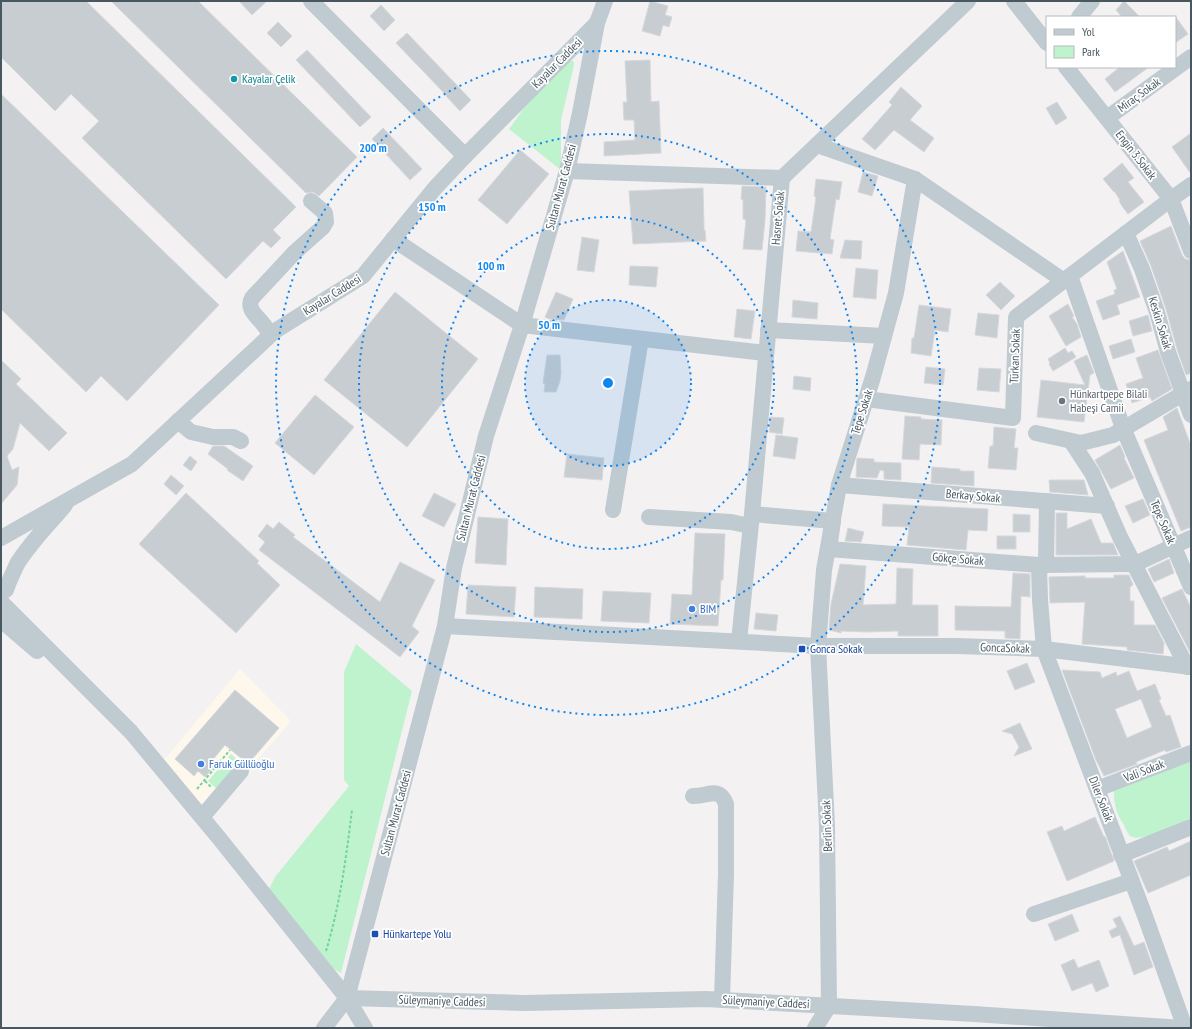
<svg xmlns="http://www.w3.org/2000/svg" width="1192" height="1029" viewBox="0 0 1192 1029" font-family="'PT Sans Narrow',sans-serif">
	<rect width="100%" height="100%" fill="#f4f1f2"/>
	<polygon fill="#fdf7ec" points="240,669 291,721 210,815 164,760"/>
	<g fill="#bff3ce">
		<polygon points="570,60 574,62 574,65 561,120 561,170 509,129 524,108"/>
		<polygon points="356,644 412,691 341,973 334,969 269,889 275,877 349,786 344,780 344,672"/>
		<polygon points="231,754 241,763 218,790 208,781"/>
		<path d="M1191 760V818C1179 823 1141 844 1130 836 1128 834 1125 828 1124 825 1116 813 1114 805 1114 791Z"/>
	</g>
	<g fill="#c8cdd1" stroke="#d5d8dd" fill-rule="evenodd">
		<polygon points="1,1 86,1 296,207 273,230 281,238 271,248 263,241 226,279 82,138 99,121 71,94 55,111 1,57"/>
		<polygon points="111,1 198,1 357,157 319,196 313,192 306,193"/>
		<polygon points="239,1 267,1 252,15"/>
		<polygon points="650,1 668,6 665,15 672,17 669,27 663,25 660,36 642,31"/>
		<polygon points="1124,1 1140,17 1122,17 1116,10"/>
		<polygon points="381,5 395,20 384,31 370,16"/>
		<polygon points="1175,16 1188,34 1175,43"/>
		<polygon points="278,22 292,36 281,47 267,33"/>
		<polygon points="407,33 471,100 460,111 446,96 446,95 396,43"/>
		<polygon points="307,50 371,117 360,127 296,60"/>
		<polygon points="650,60 651,102 659,101 661,153 604,156 604,142 635,140 634,120 624,120 623,102 627,102 625,61"/>
		<polygon points="1120,67 1149,67 1115,92 1105,79"/>
		<polygon points="901,87 922,106 910,120 934,138 924,152 894,130 875,150 862,139 892,105 889,102"/>
		<polygon points="1,94 219,305 127,401 101,376 86,392 1,309"/>
		<polygon points="1057,102 1067,118 1056,125 1046,108"/>
		<polygon points="383,128 422,169 410,180 372,139"/>
		<polygon points="1191,133 1191,174 1172,147"/>
		<polygon points="520,150 549,174 507,224 478,200"/>
		<polygon points="1122,163 1134,178 1128,182 1144,202 1128,214 1122,206 1119,201 1120,200 1115,192 1114,192 1103,179"/>
		<polygon points="863,172 878,176 872,196 858,192"/>
		<polygon points="816,179 842,182 839,200 836,199 830,239 834,240 832,254 796,251 798,231 811,232 816,197 814,196"/>
		<polygon points="742,186 766,187 765,221 762,250 743,249 746,220 743,219 743,200 741,199"/>
		<polygon points="703,188 704,223 704,230 705,230 706,241 633,244 629,191"/>
		<polygon points="1171,226 1182,255 1185,259 1191,260 1191,373 1186,375 1177,349 1166,309 1151,266 1140,241"/>
		<polygon points="582,237 599,240 594,272 577,270"/>
		<polygon points="845,240 862,241 861,259 840,258"/>
		<polygon points="1123,251 1140,297 1117,305 1120,314 1103,320 1096,301 1115,294 1114,290 1117,289 1107,262"/>
		<polygon points="630,266 658,267 656,287 629,285"/>
		<polygon points="856,268 878,270 876,299 853,297"/>
		<polygon points="1000,282 1015,296 1001,310 986,295"/>
		<polygon points="395,292 478,359 407,447 324,380"/>
		<polygon points="556,292 573,299 564,320 549,319 545,317"/>
		<polygon points="793,300 818,303 817,319 792,317"/>
		<polygon points="1068,304 1074,316 1072,317 1077,324 1081,337 1066,346 1049,316"/>
		<polygon points="919,305 951,309 948,332 935,330 931,356 911,353 912,338 914,338"/>
		<polygon points="737,309 755,311 751,339 734,337"/>
		<polygon points="978,313 999,315 997,338 975,335"/>
		<polygon points="1148,315 1152,331 1133,336 1129,321"/>
		<polygon points="1131,339 1135,352 1113,359 1109,346"/>
		<polygon points="1065,348 1068,353 1072,351 1076,357 1053,371 1049,364 1050,363 1048,359"/>
		<polygon points="1158,350 1172,389 1152,401 1150,397 1132,403 1126,384 1143,378 1136,358"/>
		<polygon points="547,355 560,355 561,372 560,381 556,392 544,392 545,384 543,383"/>
		<polygon points="1087,355 1094,373 1090,375 1084,422 1037,417 1041,380 1085,385 1074,361"/>
		<polygon points="1,360 21,379 16,384 67,433 49,451 20,423 13,449 7,456 12,470 19,467 17,485 1,504"/>
		<polygon points="926,367 945,369 943,385 924,383"/>
		<polygon points="979,368 1001,369 999,392 977,390"/>
		<polygon points="794,376 811,378 810,391 793,389"/>
		<polygon points="315,395 354,427 314,475 275,443"/>
		<polygon points="1177,408 1191,446 1191,527 1181,531 1144,440 1168,430 1163,417"/>
		<polygon points="905,416 921,417 921,419 942,420 941,445 920,444 919,460 902,459"/>
		<polygon points="770,417 784,418 782,434 769,432"/>
		<polygon points="994,427 1016,429 1014,448 1018,448 1016,470 988,468 990,446 993,446"/>
		<polygon points="776,435 798,438 795,459 773,456"/>
		<polygon points="1120,445 1125,457 1124,458 1134,478 1111,489 1095,460"/>
		<polygon points="213,446 224,446 253,466 243,481 227,470 228,469 208,454"/>
		<polygon points="567,454 604,458 602,480 564,477"/>
		<polygon points="190,456 197,462 191,471 183,465"/>
		<polygon points="857,458 874,459 874,462 901,463 901,480 884,479 884,471 880,470 877,478 856,477"/>
		<polygon points="932,467 960,469 960,471 974,471 974,486 931,483"/>
		<polygon points="171,475 184,486 176,495 164,484"/>
		<polygon points="1049,480 1084,480 1088,495 1050,492"/>
		<polygon points="186,493 259,561 257,563 280,585 236,633 139,544"/>
		<polygon points="434,493 456,504 444,527 422,516"/>
		<polygon points="1143,499 1150,515 1133,523 1125,506"/>
		<polygon points="883,504 988,509 987,531 968,530 966,550 907,545 909,527 882,526"/>
		<polygon points="1056,513 1067,513 1067,529 1091,519 1101,543 1113,543 1118,555 1056,555"/>
		<polygon points="1013,514 1030,515 1030,532 1013,532"/>
		<polygon points="478,517 508,519 506,565 475,563"/>
		<polygon points="279,522 295,535 293,537 380,602 400,562 435,580 412,626 419,632 400,657 259,550 265,542 258,536 267,524 273,529"/>
		<polygon points="848,528 864,532 861,542 845,541"/>
		<polygon points="695,533 725,534 723,580 721,580 718,626 670,624 672,594 692,595"/>
		<rect x="997" y="536" width="19" height="13"/>
		<polygon points="1169,559 1174,573 1154,582 1148,569"/>
		<polygon points="840,564 866,566 863,605 896,604 897,568 913,569 912,605 938,605 938,636 898,636 898,631 866,632 841,631 841,633 829,630 831,604"/>
		<polygon points="1013,573 1030,574 1030,597 1021,596 1020,639 1005,638 1005,631 955,630 955,606 1011,607"/>
		<polygon points="1114,575 1129,575 1133,585 1130,587 1130,601 1134,601 1134,625 1155,625 1164,643 1163,654 1127,650 1127,647 1082,644 1085,602 1050,603 1049,577 1085,576 1085,578 1114,578"/>
		<polygon points="468,585 516,587 514,617 466,614"/>
		<polygon points="535,587 583,589 582,619 534,617"/>
		<polygon points="1182,589 1191,608 1191,654 1162,598"/>
		<polygon points="603,591 651,593 649,623 601,621"/>
		<polygon points="756,613 778,615 776,631 754,629"/>
		<polygon points="1027,663 1035,682 1015,690 1007,671"/>
		<path d="M1062 670 1100 672 1102 678 1116 672 1117 676 1129 671 1137 691 1155 684 1161 699 1159 700 1166 716 1170 715 1181 747 1166 752 1165 750 1136 762 1137 764 1104 776 1096 760ZM1141 699 1152 727 1127 738 1115 709Z"/>
		<polygon points="235,690 279,728 248,764 225,745 211,762 215,765 205,777 198,771 194,776 175,759"/>
		<polygon points="1020,723 1032,749 1014,756 1019,747 1012,734 1002,731"/>
		<polygon points="1095,817 1104,837 1105,836 1114,861 1067,881 1047,832 1062,826 1064,831"/>
		<polygon points="1191,841 1191,875 1148,893 1134,861 1167,847 1169,851"/>
		<polygon points="1072,914 1079,931 1055,941 1048,924"/>
		<polygon points="1120,916 1134,946 1144,942 1153,967 1134,975 1120,935 1112,938 1109,931 1117,927 1113,919"/>
		<polygon points="1074,959 1078,968 1099,960 1109,986 1096,992 1092,983 1072,991 1061,965"/>
	</g>
	<g fill="none" stroke-linecap="round" stroke-linejoin="round">
		<g stroke="#74d39b" stroke-width="2" stroke-dasharray="3 2" stroke-linecap="butt">
			<polyline points="205,781 211,787"/>
			<polyline points="197,789 230,750"/>
			<path d="M326 951C340 905 346 858 352 810"/>
		</g>
		<g stroke="#bfcad1" stroke-width="16">
			<polyline points="311,1 465,156"/>
			<polyline points="1014,1 1047,43"/>
			<polyline points="1079,17 1092,1"/>
			<polyline points="1066,67 1171,199 1191,251"/>
			<polyline points="1107,118 1191,57"/>
			<polyline points="817,145 915,179 1064,281"/>
			<polyline points="567,171 782,178"/>
			<polyline points="1126,233 1142,269 1157,312 1168,352 1191,415"/>
			<polyline points="393,239 522,325 765,353"/>
			<polyline points="1070,276 1123,428 1191,587"/>
			<polyline points="768,330 884,336"/>
			<path d="M270 335C268 331 266 327 263 324 257 316 246 309 252 298L294 253 323 227 326 222 325 213 311 201"/>
			<polyline points="866,399 1013,418 1016,317 1171,199 1191,185"/>
			<polyline points="178,421 191,432 213,437 233,437 241,441"/>
			<polyline points="1036,433 1081,443 1113,435 1191,389"/>
			<polyline points="1071,441 1092,473 1120,537 1187,667"/>
			<polyline points="839,485 1107,506"/>
			<polyline points="613,510 641,339"/>
			<polyline points="752,514 833,521 829,549 1039,565 1135,564 1191,538"/>
			<polyline points="649,517 731,522 750,526"/>
			<polyline points="1,538 132,464 275,331 363,276 435,188 465,156 597,23"/>
			<polyline points="1039,565 1040,600 1044,649 1145,916 1185,1028"/>
			<polyline points="1046,565 1047,501"/>
			<path d="M6 590C9 581 13 573 17 564 30 543 49 524 65 505"/>
			<polyline points="1,602 131,732 219,838 347,998 365,1028"/>
			<polyline points="1,620 37,651"/>
			<polyline points="445,626 818,646 957,646 1044,649 1191,667"/>
			<polyline points="739,641 752,514 782,178 968,1"/>
			<polyline points="1097,789 1191,753"/>
			<path d="M693 796C707 797 719 785 726 804V873L722 1000"/>
			<polyline points="202,817 241,771"/>
			<polyline points="1121,855 1191,827"/>
			<polyline points="1034,914 1131,881"/>
			<polyline points="347,998 525,1003 706,999 974,1014 1183,1028"/>
			<polyline points="829,1006 827,826 818,646 824,570 839,485 873,377 896,293 915,179"/>
			<polyline points="324,1028 347,998 445,626 454,568 486,436 522,325 567,171 580,113 597,23 605,1"/>
			<polyline points="815,1028 829,1006"/>
		</g>
	</g>
	<circle cx="608" cy="383" r="83" fill="#0f87f1" fill-opacity=".12"/>
	<g fill="none" stroke="#0f87f1" stroke-width="2" stroke-dasharray="2 4">
		<circle cx="608" cy="383" r="83"/>
		<circle cx="608" cy="383" r="166"/>
		<circle cx="608" cy="383" r="249"/>
		<circle cx="608" cy="383" r="332"/>
	</g>
	<circle fill="#0f9aa8" stroke="#fff" stroke-width="1.5" cx="234" cy="79" r="4"/>
	<circle fill="#6b7280" stroke="#fff" stroke-width="1.5" cx="1062" cy="401" r="4"/>
	<g fill="#3f7fe0" stroke="#fff" stroke-width="1.5">
		<circle cx="692" cy="609" r="4"/>
		<circle cx="201" cy="764" r="4"/>
	</g>
	<g fill="#1a4fb4" stroke="#fff" stroke-width="1.5">
		<rect x="798" y="645" width="8" height="8" rx="2"/>
		<rect x="371" y="930" width="8" height="8" rx="2"/>
	</g>
	<g text-anchor="middle" stroke-width="3.5" stroke-linejoin="round" paint-order="stroke">
		<g font-size="12" fill="#485760" stroke="#fff">
			<text transform="translate(557 63) rotate(-45)" y="4">Kayalar Caddesi</text>
			<text transform="translate(1139 95) rotate(-36)" y="4">Miraç Sokak</text>
			<text transform="translate(1136 155) rotate(52)" y="4">Engin 3.Sokak</text>
			<text transform="translate(561 187) rotate(-75)" y="4">Sultan Murat Caddesi</text>
			<text transform="translate(778 218) rotate(-85)" y="4">Hasret Sokak</text>
			<text transform="translate(332 295) rotate(-32)" y="4">Kayalar Caddesi</text>
			<text transform="translate(1160 323) rotate(73)" y="4">Keskin Sokak</text>
			<text transform="translate(1015 356) rotate(-88)" y="4">Türkan Sokak</text>
			<text transform="translate(862 412) rotate(-72)" y="4">Tepe Sokak</text>
			<text transform="translate(973 496) rotate(5)" y="4">Berkay Sokak</text>
			<text transform="translate(471 498) rotate(-76)" y="4">Sultan Murat Caddesi</text>
			<text transform="translate(1163 522) rotate(67)" y="4">Tepe Sokak</text>
			<text transform="translate(958 559) rotate(5)" y="4">Gökçe Sokak</text>
			<text transform="translate(1005 648) rotate(2)" y="4">GoncaSokak</text>
			<text transform="translate(1144 771) rotate(-21)" y="4">Vali Sokak</text>
			<text transform="translate(1101 799) rotate(69)" y="4">Diler Sokak</text>
			<text transform="translate(396 813) rotate(-75)" y="4">Sultan Murat Caddesi</text>
			<text transform="translate(827 826) rotate(-92)" y="4">Berlin Sokak</text>
			<text transform="translate(442 1001) rotate(2)" y="4">Süleymaniye Caddesi</text>
			<text transform="translate(766 1002) rotate(3)" y="4">Süleymaniye Caddesi</text>
		</g>
		<g font-size="12" fill="#0d838f" stroke="#fff" text-anchor="start">
			<text x="242" y="83">Kayalar Çelik</text>
		</g>
		<g font-size="12" fill="#5b616d" stroke="#fff" text-anchor="start">
			<text x="1070" y="398">Hünkartpepe Bilali<tspan x="1070" dy="14">Habeşi Camii</tspan></text>
		</g>
		<g font-size="12" fill="#366cbe" stroke="#fff" text-anchor="start">
			<text x="700" y="613">BIM</text>
			<text x="209" y="768">Faruk Güllüoğlu</text>
		</g>
		<g font-size="12" fill="#164399" stroke="#fff" text-anchor="start">
			<text x="810" y="653">Gonca Sokak</text>
			<text x="383" y="938">Hünkartepe Yolu</text>
		</g>
	</g>
	<circle cx="608" cy="383" r="6" fill="#0f87f1" stroke="#fff" stroke-width="2"/>
	<g font-size="12" text-anchor="middle" font-weight="bold" fill="#0f87f1" stroke="#fff" stroke-width="3.5" stroke-linejoin="round" paint-order="stroke">
		<text x="373" y="152">200 m</text>
		<text x="432" y="211">150 m</text>
		<text x="491" y="270">100 m</text>
		<text x="549" y="329">50 m</text>
	</g>
	<rect width="1192" height="1029" fill="none" stroke="#485760" stroke-width="4"/>
	<rect x="1046" y="16" width="130" height="52" fill="#ffffff" stroke="#b6bcbf"/>
	<rect x="1054" y="29" width="20" height="6" fill="#bfcad1" stroke="#b6bcbf"/>
	<text x="1082" y="36" font-size="12" fill="#485760">Yol</text>
	<rect x="1054" y="46" width="20" height="12" fill="#bff3ce" stroke="#b6bcbf"/>
	<text x="1082" y="56" font-size="12" fill="#485760">Park</text>
</svg>
